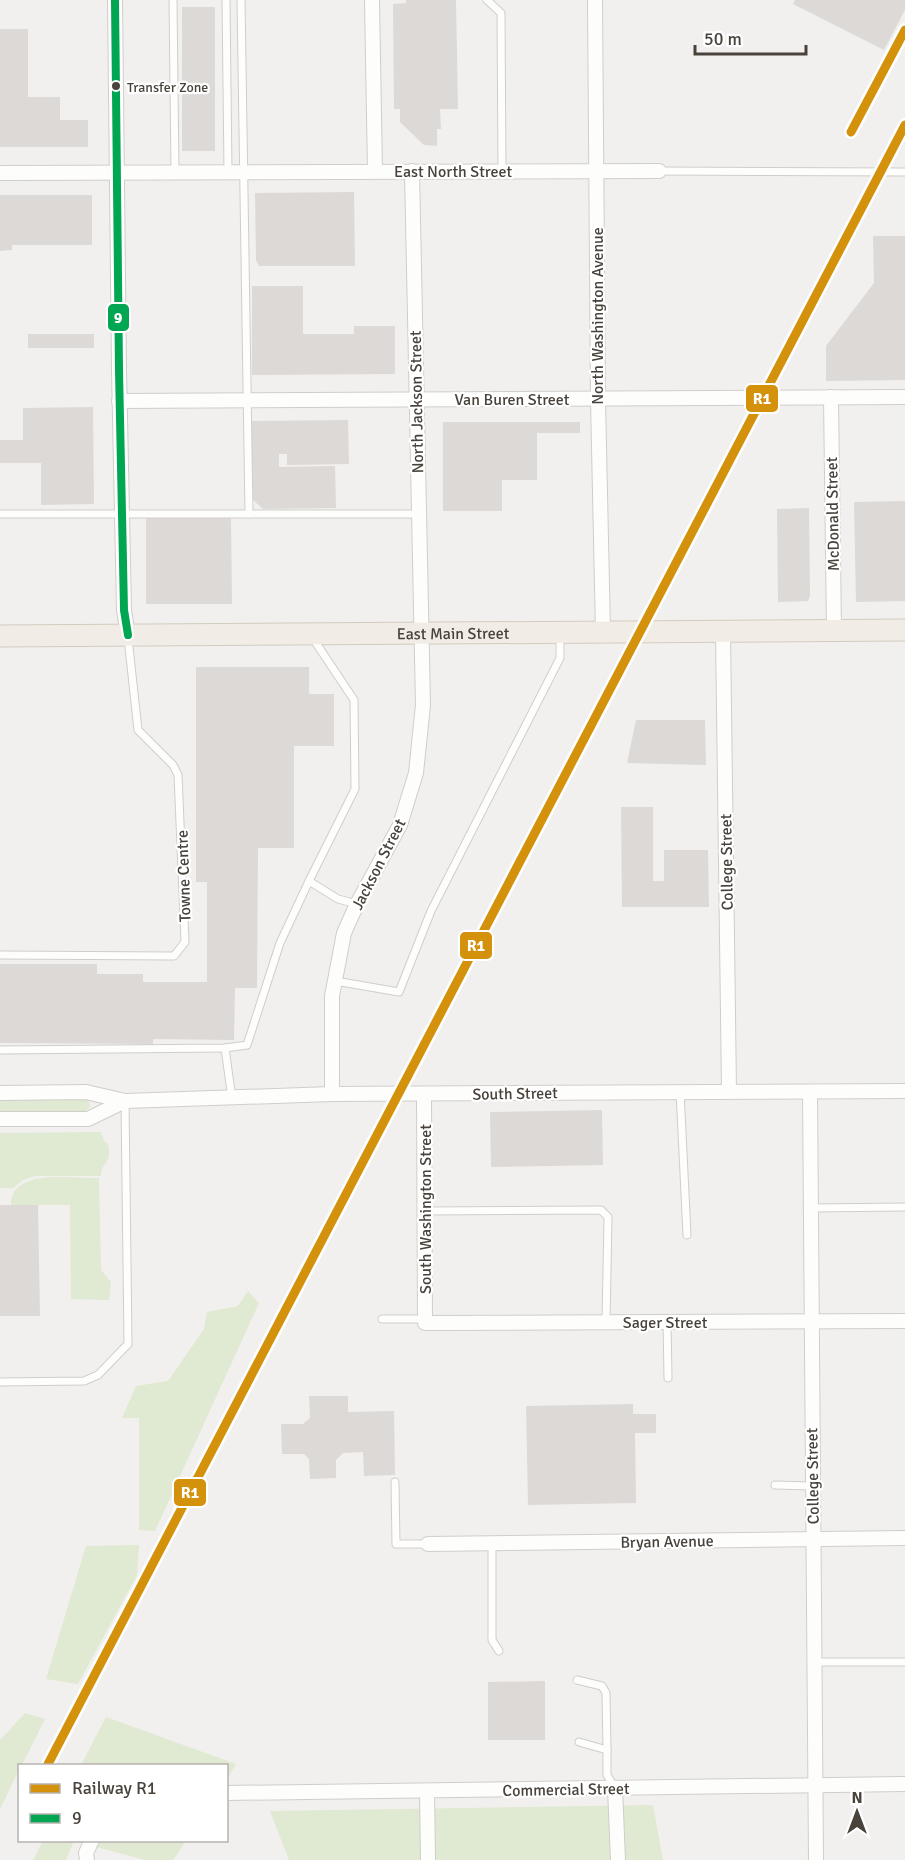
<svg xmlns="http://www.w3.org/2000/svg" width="905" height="1860" viewBox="0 0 905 1860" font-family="Signika,sans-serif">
	<rect width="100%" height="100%" fill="#f2f0ee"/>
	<g fill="#e0e9d1">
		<polygon points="5,1099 85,1099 89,1101 90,1107 85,1112 0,1113 0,1100"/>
		<path d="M101 1132 104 1141 108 1144C113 1163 101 1162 101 1176H35L23 1180 13 1188H0V1133Z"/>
		<path d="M99 1178 101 1270 111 1282 109 1300 71 1299 70 1205H11C11 1167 73 1179 99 1178Z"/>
		<polygon points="248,1291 259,1303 155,1531 139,1530 139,1418 122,1418 136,1386 168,1381 204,1329 207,1312 238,1306"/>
		<polygon points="139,1545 137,1575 78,1684 46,1679 86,1546"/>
		<polygon points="25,1713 45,1719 22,1765 20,1766 19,1770 0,1809 0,1740"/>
		<polygon points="106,1717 236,1764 227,1779 226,1766 81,1765"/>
		<polygon points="653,1805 663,1860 289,1860 270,1811"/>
		<polygon points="43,1841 186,1841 173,1860 145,1860 74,1841 66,1860 33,1860"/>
	</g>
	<g fill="#dcd9d6">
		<polygon points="406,0 456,0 458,109 440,109 441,129 437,129 437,146 424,145 400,122 400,109 394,109 393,4 406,3"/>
		<polygon points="795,0 905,0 905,10 884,50 793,4"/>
		<rect x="182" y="7" width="33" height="144"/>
		<polygon points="0,29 28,29 28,97 60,97 60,120 88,120 88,147 0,147"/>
		<polygon points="354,192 355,266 259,266 256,260 255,193"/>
		<polygon points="0,195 92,195 92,245 12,245 12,250 0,251"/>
		<polygon points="873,236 905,236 905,380 826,381 826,346 874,283"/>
		<polygon points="252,286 303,286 303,334 354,334 354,326 395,326 395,374 252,375"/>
		<rect x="28" y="334" width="66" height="14"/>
		<polygon points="93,407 94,504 41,505 41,463 0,463 0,440 23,440 23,408"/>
		<polygon points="348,420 349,464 287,465 287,454 279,454 279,467 335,466 336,508 263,509 253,500 251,421"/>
		<polygon points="443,422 580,422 580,433 537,433 537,480 502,480 502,511 443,511"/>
		<polygon points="905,501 905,601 856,602 854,502"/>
		<polygon points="809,508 810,596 808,601 778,602 777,509"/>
		<polygon points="146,517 231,517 232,604 146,604"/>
		<polygon points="196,667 309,667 309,694 334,694 334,746 294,746 294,848 258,848 257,988 235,988 234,1040 153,1039 153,1044 0,1043 0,964 97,964 97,974 143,974 143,982 207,982 207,882 196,882"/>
		<polygon points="636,720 705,720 706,765 627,763"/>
		<polygon points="621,807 653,807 653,881 664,881 664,850 708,850 709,907 622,907"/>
		<polygon points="602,1110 603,1165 491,1167 490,1112"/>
		<polygon points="0,1205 38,1205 40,1316 0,1316"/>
		<polygon points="309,1396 348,1396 348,1412 394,1411 395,1475 364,1476 363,1452 343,1453 336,1460 336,1478 310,1479 309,1459 304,1454 282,1454 281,1424 303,1424 310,1418"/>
		<polygon points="633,1404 633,1414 656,1414 656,1433 635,1433 636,1503 528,1505 526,1406"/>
		<polygon points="545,1681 545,1740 488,1740 488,1682"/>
	</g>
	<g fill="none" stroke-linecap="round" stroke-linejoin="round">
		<defs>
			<g id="lane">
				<polyline points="173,0 175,172"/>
				<polyline points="226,0 228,172"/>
				<polyline points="241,0 249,514"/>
				<polyline points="487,0 501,13 502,171"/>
				<polyline points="659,171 905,172"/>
				<polyline points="0,514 418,514"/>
				<polyline points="309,881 355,789 354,700 312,637"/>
				<polyline points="0,955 174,956 185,942 178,775 173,765 138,730 128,638"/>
				<polyline points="335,981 399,992 431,911 560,658 560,635"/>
				<polyline points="225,1048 232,1099"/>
				<polyline points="0,1050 225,1048 247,1045 280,943 309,881 338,899 357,904"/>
				<polyline points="680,1091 687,1235"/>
				<polyline points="810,1208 905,1207"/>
				<polyline points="425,1211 601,1210 608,1217 606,1322"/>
				<polyline points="382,1319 425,1319"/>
				<polyline points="667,1321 668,1378"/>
				<polyline points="0,1382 84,1381 98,1375 128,1344 125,1101"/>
				<polyline points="395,1482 396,1544 428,1544"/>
				<polyline points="775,1485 811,1486"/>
				<polyline points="492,1544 492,1640 499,1651"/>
				<polyline points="815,1662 905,1662"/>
				<polyline points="577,1680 602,1686 606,1693 607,1750"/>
				<polyline points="579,1742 607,1750 607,1775 615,1788"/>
			</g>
			<g id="street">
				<polyline points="115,0 119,370 124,610 128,635"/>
				<polyline points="372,0 375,171"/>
				<polyline points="595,0 598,400 603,632"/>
				<polyline points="0,173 659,171"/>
				<polyline points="831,397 834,631"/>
				<polyline points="119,401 905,397"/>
				<polyline points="723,632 729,1091"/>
				<path d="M810 1092C810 1348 813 1604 816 1860"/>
				<polyline points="0,1093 86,1092 125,1101 332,1094 905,1091"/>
				<polyline points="332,1094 332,996 344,933 357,904 400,825 416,773 423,705 412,171"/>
				<polyline points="424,1094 425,1323 905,1321"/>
				<polyline points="0,1119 88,1119 125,1101"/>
				<polyline points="428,1544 905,1538"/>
				<polyline points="615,1788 618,1860"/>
				<polyline points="427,1791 428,1860"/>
				<polyline points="226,1793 905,1784"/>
				<polyline points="87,1860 86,1853 92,1840"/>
			</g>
			<g id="primary">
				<path id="s1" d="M0 636 905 630"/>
			</g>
		</defs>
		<use href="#lane" stroke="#d0cecb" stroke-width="9"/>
		<use href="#street" stroke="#d0cecb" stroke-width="16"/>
		<use href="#primary" stroke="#d2ccbe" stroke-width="23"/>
		<use href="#lane" stroke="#fdfdfc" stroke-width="7"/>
		<use href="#street" stroke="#fdfdfc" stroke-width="14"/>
		<use href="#primary" stroke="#f1ede6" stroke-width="21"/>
		<defs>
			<polyline id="bus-1" points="115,0 119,370 124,610 128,635"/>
		</defs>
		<use href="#bus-1" stroke="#fff" stroke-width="12"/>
		<use href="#bus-1" stroke="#00a651" stroke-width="8"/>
		<defs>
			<g id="rail-1">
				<polyline points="851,132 905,30"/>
				<polyline points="47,1766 905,125"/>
			</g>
		</defs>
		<use href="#rail-1" stroke="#fff" stroke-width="14"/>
		<use href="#rail-1" stroke="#d4920c" stroke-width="9"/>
	</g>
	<circle fill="#48423a" stroke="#fff" stroke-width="2" cx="116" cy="86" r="5"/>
	<g text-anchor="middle" stroke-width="4.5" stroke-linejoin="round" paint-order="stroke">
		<g font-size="14" fill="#48423a" stroke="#fff" text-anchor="start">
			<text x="127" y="92">Transfer Zone</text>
		</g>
		<g font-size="16" fill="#48423a" stroke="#fff">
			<text x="453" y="177">East North Street</text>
			<text transform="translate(597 316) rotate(-90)" y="6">North Washington Avenue</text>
			<text x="512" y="405">Van Buren Street</text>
			<text transform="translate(416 402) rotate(-91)" y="6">North Jackson Street</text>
			<text transform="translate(832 514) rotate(-91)" y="6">McDonald Street</text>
			<text dy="6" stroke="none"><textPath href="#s1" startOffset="453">East Main Street</textPath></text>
			<text transform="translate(726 862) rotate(-91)" y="6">College Street</text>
			<text transform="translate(378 864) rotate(-63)" y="6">Jackson Street</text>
			<text transform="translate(183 876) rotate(-92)" y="6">Towne Centre</text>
			<text transform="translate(515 1093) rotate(-1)" y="6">South Street</text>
			<text transform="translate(425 1209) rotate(-90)" y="6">South Washington Street</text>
			<text x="665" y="1328">Sager Street</text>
			<text transform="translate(812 1476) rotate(-91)" y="6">College Street</text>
			<text transform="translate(667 1541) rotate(-1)" y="6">Bryan Avenue</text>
			<text transform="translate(566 1789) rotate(-1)" y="6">Commercial Street</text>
		</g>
	</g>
	<g stroke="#fff" stroke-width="2">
		<rect x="107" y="303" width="23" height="29" rx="6" fill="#00a651"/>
		<rect x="745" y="384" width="34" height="29" rx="6" fill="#d4920c"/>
		<rect x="459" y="931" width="34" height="29" rx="6" fill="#d4920c"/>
		<rect x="173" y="1478" width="34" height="29" rx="6" fill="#d4920c"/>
	</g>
	<g font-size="16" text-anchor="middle" font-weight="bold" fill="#fff">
		<text x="118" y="323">9</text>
		<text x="762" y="404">R1</text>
		<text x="476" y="951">R1</text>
		<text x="190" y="1498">R1</text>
	</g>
	<rect x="18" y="1764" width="210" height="78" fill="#ffffff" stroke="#b6b3b0" stroke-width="1.5"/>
	<rect x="30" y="1784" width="30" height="9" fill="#d4920c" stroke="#b6b3b0" stroke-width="1.5"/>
	<text x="72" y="1794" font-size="18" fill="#48423a">Railway R1</text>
	<rect x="30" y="1814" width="30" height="9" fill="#00a651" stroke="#b6b3b0" stroke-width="1.5"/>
	<text x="72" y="1824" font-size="18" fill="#48423a">9</text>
	<g transform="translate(857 1812)" stroke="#ffffff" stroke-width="4.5" paint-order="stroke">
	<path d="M0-4.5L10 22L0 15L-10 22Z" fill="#48423a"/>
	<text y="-9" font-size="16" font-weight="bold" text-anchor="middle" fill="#48423a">N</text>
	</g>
	<path d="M695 45v9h111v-9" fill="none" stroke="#48423a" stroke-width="3"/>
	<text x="704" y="45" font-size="18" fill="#48423a" stroke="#ffffff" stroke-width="4.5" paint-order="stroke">50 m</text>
</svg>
